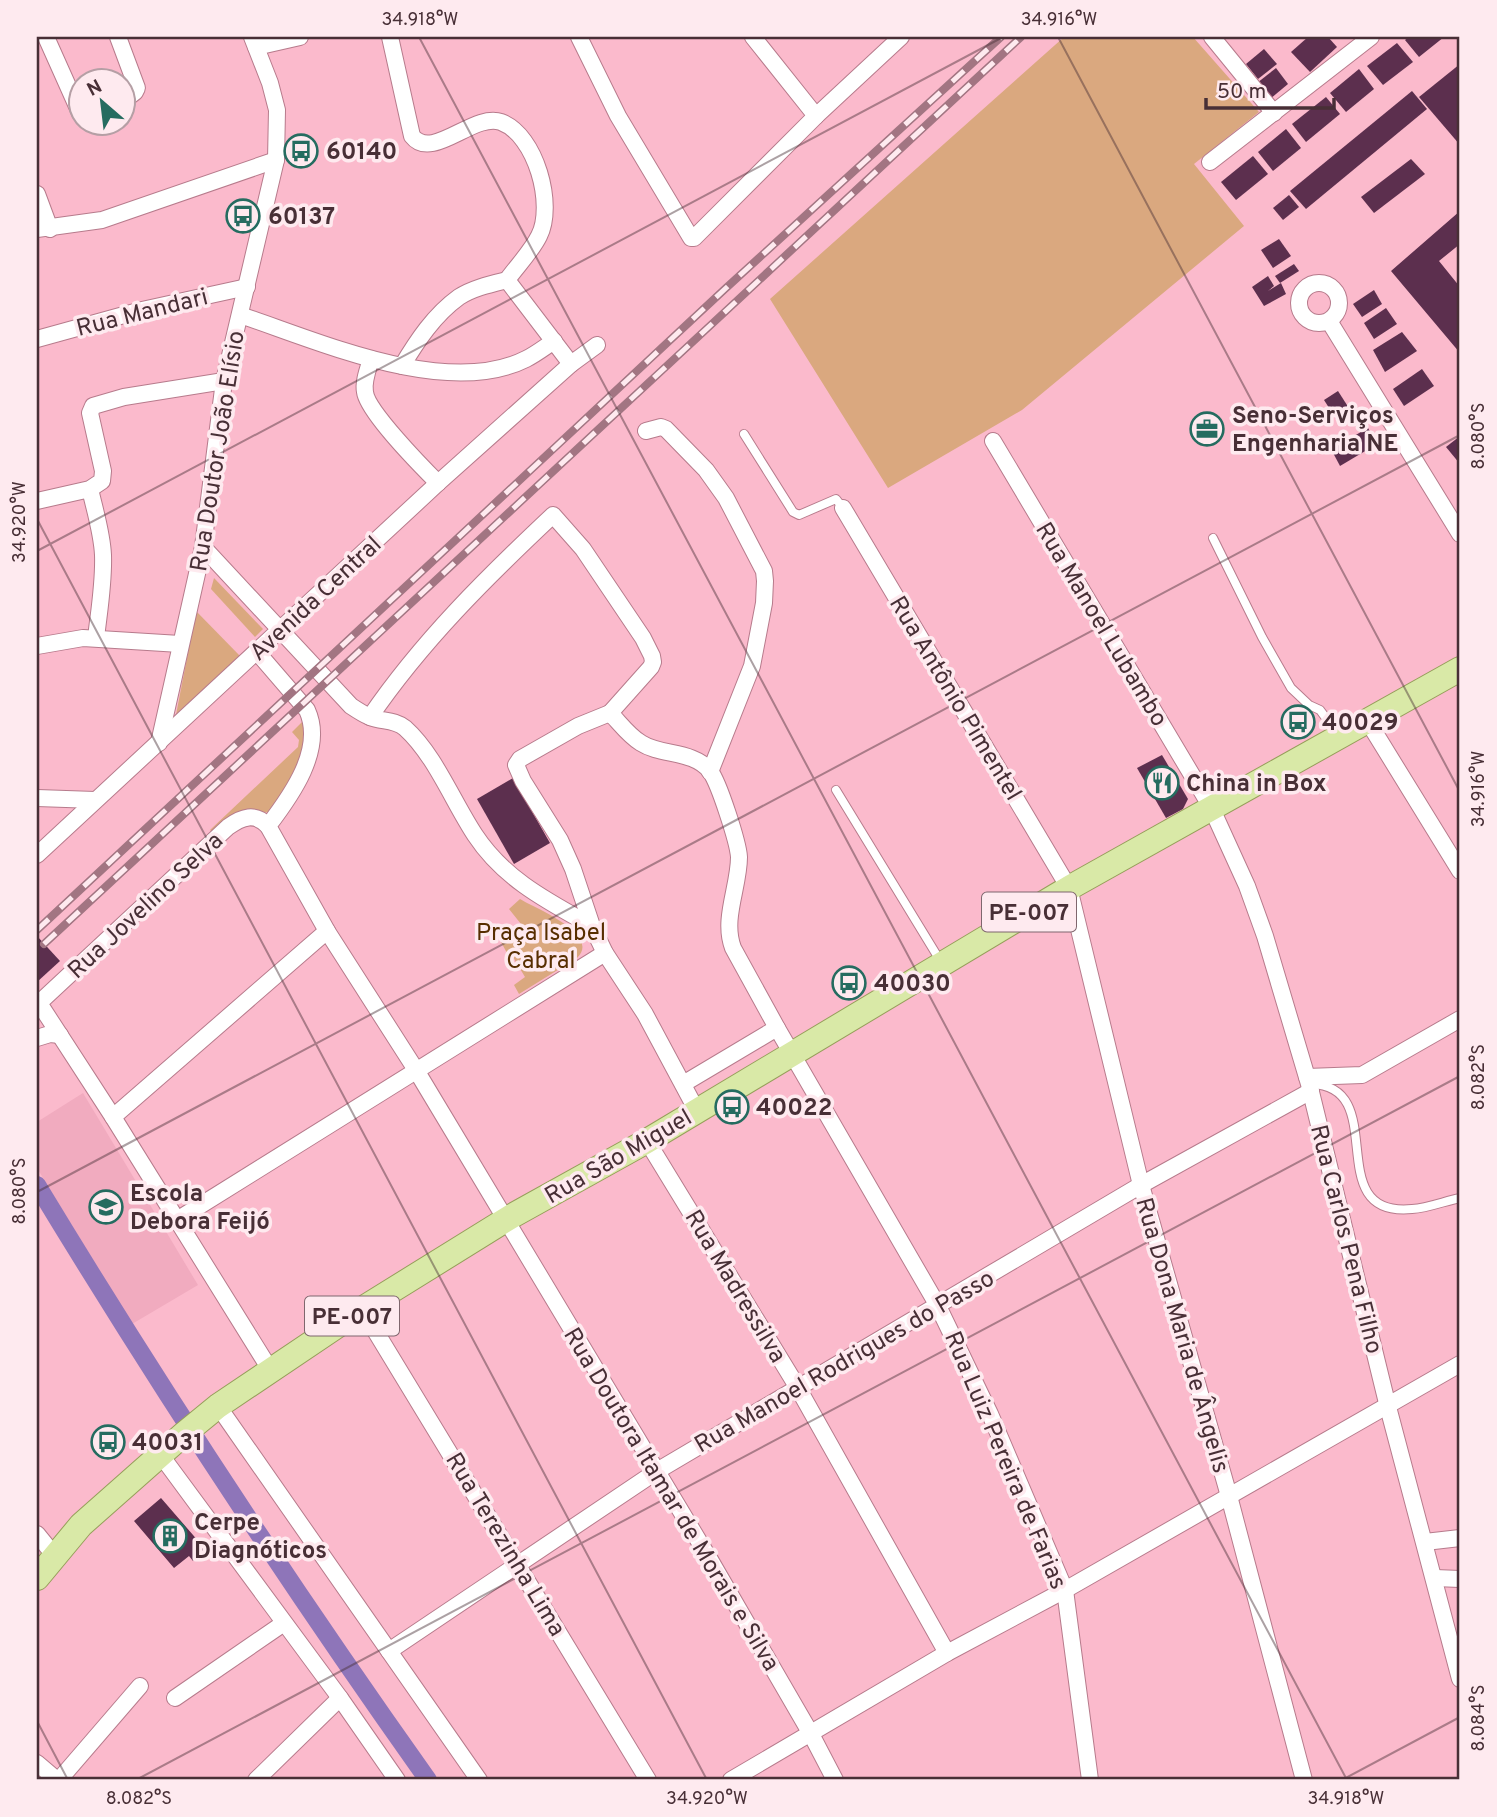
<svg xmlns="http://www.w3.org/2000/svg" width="1497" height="1817" viewBox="0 0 1497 1817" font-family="Overpass,sans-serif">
	<rect width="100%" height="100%" fill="#fbbacc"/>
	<polygon fill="#f1abbf" points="83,1093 198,1285 132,1324 37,1168 37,1122"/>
	<g fill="#daa87f">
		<polygon points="1064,37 1193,37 1259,112 1194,164 1244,226 1022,410 888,488 770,299"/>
		<polygon points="214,578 263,629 255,637 211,589"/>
		<polygon points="196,611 240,656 175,720"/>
		<polygon points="307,717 313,751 271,812 259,813 214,834 210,830 298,747 299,740 292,732"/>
		<path d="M520 899C534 908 602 934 577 958L519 994 514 985 525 977 510 952 507 953 501 942 521 924 509 909Z"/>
	</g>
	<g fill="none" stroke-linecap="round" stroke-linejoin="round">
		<path stroke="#8e75b9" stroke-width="18" d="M37 1185C160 1388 291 1587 428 1780"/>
	</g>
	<g fill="#5c2f4e">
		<polygon points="1308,37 1328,37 1337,47 1310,72 1291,52"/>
		<polygon points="1409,37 1444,37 1419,57 1405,40"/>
		<polygon points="1397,43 1413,62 1383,85 1367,66"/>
		<polygon points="1264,49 1277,64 1258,79 1246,64"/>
		<polygon points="1460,64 1460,145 1419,97"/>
		<polygon points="1276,68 1288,84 1270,99 1257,83"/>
		<polygon points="1359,69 1374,89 1346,112 1330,93"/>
		<polygon points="1412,91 1427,109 1306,209 1290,191"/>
		<polygon points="1326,97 1340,114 1306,142 1292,124"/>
		<polygon points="1286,129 1301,148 1273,171 1258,152"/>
		<polygon points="1253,156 1268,174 1236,200 1221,182"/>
		<polygon points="1411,159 1425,174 1374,213 1361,197"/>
		<polygon points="1289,195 1299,207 1283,220 1273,208"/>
		<polygon points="1460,211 1460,244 1439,261 1460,287 1460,353 1391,271"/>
		<polygon points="1279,239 1291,256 1273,268 1261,250"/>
		<polygon points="1294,264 1299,271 1280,283 1275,276"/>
		<polygon points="1268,276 1274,286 1268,291 1281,283 1286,294 1264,306 1252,287"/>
		<polygon points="1374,290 1382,304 1362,317 1353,304"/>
		<polygon points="1386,308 1397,324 1374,339 1364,323"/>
		<polygon points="1402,332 1417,351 1385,372 1373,350"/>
		<polygon points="1422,369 1434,386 1404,406 1393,389"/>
		<polygon points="1338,391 1354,416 1340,425 1324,400"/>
		<polygon points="1368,428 1377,444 1340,466 1331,449"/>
		<polygon points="1460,436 1460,464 1446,447"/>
		<polygon points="1162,755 1188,799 1183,809 1166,818 1137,768"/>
		<polygon points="513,778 550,843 514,864 477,799"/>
		<polygon points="37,936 60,961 37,982"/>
		<polygon points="161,1498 206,1550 193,1561 189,1556 174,1568 134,1521"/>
	</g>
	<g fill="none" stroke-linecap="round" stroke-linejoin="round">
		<defs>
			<g id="lane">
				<polyline points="744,434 793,512 799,515 836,499 843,508"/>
				<polyline points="1213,538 1262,637 1291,688 1309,705 1320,710 1337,733"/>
				<polyline points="836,790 941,962"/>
				<path d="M1312 1084C1392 1087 1319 1218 1412 1209 1428 1208 1445 1201 1460 1198"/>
			</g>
			<g id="street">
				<polyline points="46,37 80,113"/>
				<polyline points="118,37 137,88 135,92 122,102"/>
				<path d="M390 37 412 136C432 162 474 112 501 122 536 135 555 205 539 236 531 252 517 266 507 280L571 364"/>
				<polyline points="579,37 618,116 691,238 694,238 816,116 901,37"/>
				<polyline points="753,37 816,116"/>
				<polyline points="1212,37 1274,113"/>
				<polyline points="256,47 300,37"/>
				<polyline points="1210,162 1371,37"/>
				<polyline points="37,194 50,229"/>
				<polyline points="37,229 102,220 276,160"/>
				<circle cx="1319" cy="303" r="20"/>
				<path d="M240 315C318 341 447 399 526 359 536 354 545 347 554 341"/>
				<polyline points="1329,321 1460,534"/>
				<polyline points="37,339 142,310 247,287"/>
				<path d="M371 359C368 369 363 382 365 392 367 411 423 468 438 483"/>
				<path d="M402 366C417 341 434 315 459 297 473 288 491 284 507 280"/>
				<polyline points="646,431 661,427 666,429 706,470 726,498 764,571 765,581 764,603 752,666 710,772"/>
				<polyline points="993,441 1211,807 1247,886 1265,936 1309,1084 1388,1407 1460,1679"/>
				<path d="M90 489C95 511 102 533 103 555 104 583 99 611 96 638"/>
				<polyline points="37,501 90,489 102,481 103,471 90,413 93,406 124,397 224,381"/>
				<polyline points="843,508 1069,888 1141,1185 1229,1496 1304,1780"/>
				<path d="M203 547 351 706C357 710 363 714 370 717 382 722 394 719 405 728 435 755 453 802 475 835 504 879 547 901 592 926"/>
				<polyline points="37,646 83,638 180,644"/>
				<path d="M257 652 307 710C325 749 291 796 268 826L327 931 416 1070 709 1558 811 1734 835 1780"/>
				<path d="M610 713C619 722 629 736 641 743 661 756 693 750 710 771 719 783 738 842 739 857 739 887 722 919 733 948L777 1028 938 1306 990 1414 1065 1590 1090 1780"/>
				<polyline points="610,713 578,726 520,759 516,765 523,781 560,840 573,869 592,926 605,953 645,1014 697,1111"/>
				<path d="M370 717C422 641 486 578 553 515L583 549 643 638 652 656 653 662 651 667 610 713"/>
				<polyline points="1367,720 1460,871"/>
				<polyline points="159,743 203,547 224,381 276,160 277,110 270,83 252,37"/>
				<polyline points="37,798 95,800"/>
				<path d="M268 826C255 812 242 817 228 827L39 1003 113 1117 271 1371"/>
				<polyline points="37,855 438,483 571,364 597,345"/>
				<polyline points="37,1038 50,1034 60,1035"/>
				<polyline points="1307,1077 1362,1075 1460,1019"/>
				<polyline points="683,1084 777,1028"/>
				<polyline points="113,1117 327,931"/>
				<polyline points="647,1141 798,1388 947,1653"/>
				<polyline points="177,1220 605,953"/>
				<polyline points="362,1309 648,1780"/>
				<polyline points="218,1406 479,1780"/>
				<polyline points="160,1454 340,1698 397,1780"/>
				<polyline points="37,1534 54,1555"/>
				<polyline points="1425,1542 1460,1538"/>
				<polyline points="1435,1578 1460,1579"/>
				<polyline points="389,1651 657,1471 1141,1185 1311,1091"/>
				<polyline points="175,1698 284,1623"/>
				<polyline points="37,1763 57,1780"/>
				<polyline points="59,1780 140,1686"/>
				<polyline points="256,1780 340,1698"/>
				<polyline points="731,1780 947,1653 1065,1590 1460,1364"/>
			</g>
			<polyline id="primary" points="37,1578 81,1525 185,1433 218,1406 362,1309 512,1216 647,1141 1069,888 1460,669"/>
		</defs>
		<use href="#lane" stroke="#b77b8c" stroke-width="10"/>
		<use href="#street" stroke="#b77b8c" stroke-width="18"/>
		<use href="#primary" stroke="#969e5a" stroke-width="26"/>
		<use href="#lane" stroke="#fff" stroke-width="8"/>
		<use href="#street" stroke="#fff" stroke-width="16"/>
		<use href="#primary" stroke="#d9e9a7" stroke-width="24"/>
		<defs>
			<g id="rail">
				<polyline points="37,930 726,288 1001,37"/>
				<polyline points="44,944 1021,37"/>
			</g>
		</defs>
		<use href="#rail" stroke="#a27582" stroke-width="8"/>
		<use href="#rail" stroke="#feeaef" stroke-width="5" stroke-dasharray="16" stroke-linecap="butt"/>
	</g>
	<path fill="none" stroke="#482f36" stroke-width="2" stroke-opacity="0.45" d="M419 37 1347 1780M1058 37 1460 792M37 519 707 1780M37 551 1003 37M37 1192 1460 435M37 1721 68 1780M136 1780 1460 1076M1342 1780 1460 1717"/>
	<defs>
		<symbol id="bus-ring" viewBox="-11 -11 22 22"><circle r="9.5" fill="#feeaef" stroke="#256c60" stroke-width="1.5"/><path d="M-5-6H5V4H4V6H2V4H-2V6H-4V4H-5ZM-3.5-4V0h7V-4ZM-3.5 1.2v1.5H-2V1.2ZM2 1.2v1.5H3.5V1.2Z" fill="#256c60"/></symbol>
		<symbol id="office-ring" viewBox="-11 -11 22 22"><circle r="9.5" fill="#feeaef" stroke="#256c60" stroke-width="1.5"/><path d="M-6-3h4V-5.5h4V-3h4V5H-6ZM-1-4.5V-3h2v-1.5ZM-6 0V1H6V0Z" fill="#256c60"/></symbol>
		<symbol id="restaurant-ring" viewBox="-11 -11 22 22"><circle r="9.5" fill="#feeaef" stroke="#256c60" stroke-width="1.5"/><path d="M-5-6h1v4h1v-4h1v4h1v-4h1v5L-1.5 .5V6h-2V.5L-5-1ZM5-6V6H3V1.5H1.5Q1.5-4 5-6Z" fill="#256c60"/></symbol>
		<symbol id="school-ring" viewBox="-11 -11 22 22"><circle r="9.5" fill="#feeaef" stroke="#256c60" stroke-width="1.5"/><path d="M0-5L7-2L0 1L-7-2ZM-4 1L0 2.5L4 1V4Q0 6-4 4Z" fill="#256c60"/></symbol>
		<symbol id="building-ring" viewBox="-11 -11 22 22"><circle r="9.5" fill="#feeaef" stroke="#256c60" stroke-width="1.5"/><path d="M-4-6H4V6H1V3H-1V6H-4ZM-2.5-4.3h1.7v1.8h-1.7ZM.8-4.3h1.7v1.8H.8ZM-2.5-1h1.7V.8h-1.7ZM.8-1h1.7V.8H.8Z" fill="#256c60"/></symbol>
	</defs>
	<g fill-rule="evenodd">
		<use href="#bus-ring" x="282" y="132" width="38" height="38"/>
		<use href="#bus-ring" x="224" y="197" width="38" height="38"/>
		<use href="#office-ring" x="1188" y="410" width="38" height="38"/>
		<use href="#bus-ring" x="1279" y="703" width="38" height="38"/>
		<use href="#restaurant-ring" x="1143" y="764" width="38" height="38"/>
		<use href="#bus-ring" x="830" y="964" width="38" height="38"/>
		<use href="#bus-ring" x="713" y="1088" width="38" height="38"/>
		<use href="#school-ring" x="87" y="1188" width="38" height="38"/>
		<use href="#bus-ring" x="89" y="1423" width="38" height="38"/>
		<use href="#building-ring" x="151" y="1517" width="38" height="38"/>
	</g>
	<g text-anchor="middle" stroke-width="7" stroke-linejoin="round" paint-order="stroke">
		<g fill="#feeaef" stroke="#7f676e" stroke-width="2">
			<rect x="982" y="892.5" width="94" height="39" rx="5"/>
			<rect x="305" y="1296.5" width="94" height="39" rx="5"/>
		</g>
		<g font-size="23" font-weight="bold" fill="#482f36">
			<text x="1029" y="920">PE-007</text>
			<text x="352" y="1324">PE-007</text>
		</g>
		<g font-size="24" font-weight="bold" fill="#482f36" stroke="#feeaef" text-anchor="start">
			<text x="326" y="159">60140</text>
			<text x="268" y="224">60137</text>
			<text x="1232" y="423">Seno-Serviços<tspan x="1232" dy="28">Engenharia NE</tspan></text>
			<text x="1322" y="730">40029</text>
			<text x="1186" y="791">China in Box</text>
			<text x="874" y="991">40030</text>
			<text x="756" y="1115">40022</text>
			<text x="130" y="1201">Escola<tspan x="130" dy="28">Debora Feijó</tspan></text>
			<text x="132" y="1450">40031</text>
			<text x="194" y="1530">Cerpe<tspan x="194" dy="28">Diagnóticos</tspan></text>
		</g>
		<g font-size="24" fill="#482f36" stroke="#feeaef">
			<text transform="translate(142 312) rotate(-14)" y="8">Rua Mandari</text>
			<text transform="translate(217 451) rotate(-81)" y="8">Rua Doutor João Elísio</text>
			<text transform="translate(315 598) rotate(-43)" y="8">Avenida Central</text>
			<text transform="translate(1102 624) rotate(59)" y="8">Rua Manoel Lubambo</text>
			<text transform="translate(956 698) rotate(59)" y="8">Rua Antônio Pimentel</text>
			<text transform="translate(145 905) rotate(-43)" y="8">Rua Jovelino Selva</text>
			<text transform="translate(618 1156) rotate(-30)" y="8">Rua São Miguel</text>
			<text transform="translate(1347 1239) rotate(76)" y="8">Rua Carlos Pena Filho</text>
			<text transform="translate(736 1286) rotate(59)" y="8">Rua Madressilva</text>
			<text transform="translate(1183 1335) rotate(74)" y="8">Rua Dona Maria de Ângelis</text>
			<text transform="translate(844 1361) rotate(-30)" y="8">Rua Manoel Rodrigues do Passo</text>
			<text transform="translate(1006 1460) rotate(67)" y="8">Rua Luiz Pereira de Farias</text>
			<text transform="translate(672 1499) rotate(59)" y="8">Rua Doutora Itamar de Morais e Silva</text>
			<text transform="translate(506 1544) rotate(59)" y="8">Rua Terezinha Lima</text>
		</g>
		<g font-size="24" fill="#572e00" stroke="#feeaef">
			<text x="541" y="940">Praça Isabel<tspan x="541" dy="28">Cabral</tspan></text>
		</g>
	</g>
	<rect width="1497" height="1817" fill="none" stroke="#feeaef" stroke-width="77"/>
	<g transform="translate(102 102) rotate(332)"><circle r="33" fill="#feeaef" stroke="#b59fa5" stroke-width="2"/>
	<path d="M0-5L12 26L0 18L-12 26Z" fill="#256c60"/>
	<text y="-10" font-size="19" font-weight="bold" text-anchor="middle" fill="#482f36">N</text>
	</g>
	<path d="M1206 98v10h128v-10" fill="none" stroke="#482f36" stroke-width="3.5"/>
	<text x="1217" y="98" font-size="21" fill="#482f36" stroke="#feeaef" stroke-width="5" paint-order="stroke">50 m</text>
	<rect x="38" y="38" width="1420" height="1740" fill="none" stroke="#482f36" stroke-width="2.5"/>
	<g font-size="18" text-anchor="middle" fill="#482f36">
		<text x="420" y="25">34.918°W</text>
		<text x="1059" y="25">34.916°W</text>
		<text transform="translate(1478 436) rotate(-90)" y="6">8.080°S</text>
		<text transform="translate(19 522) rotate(-90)" y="6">34.920°W</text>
		<text transform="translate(1478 789) rotate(-90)" y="6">34.916°W</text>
		<text transform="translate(1478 1077) rotate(-90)" y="6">8.082°S</text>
		<text transform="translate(19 1191) rotate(-90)" y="6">8.080°S</text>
		<text transform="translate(1478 1718) rotate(-90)" y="6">8.084°S</text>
		<text x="139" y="1804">8.082°S</text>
		<text x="707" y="1804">34.920°W</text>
		<text x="1346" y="1804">34.918°W</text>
	</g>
</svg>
